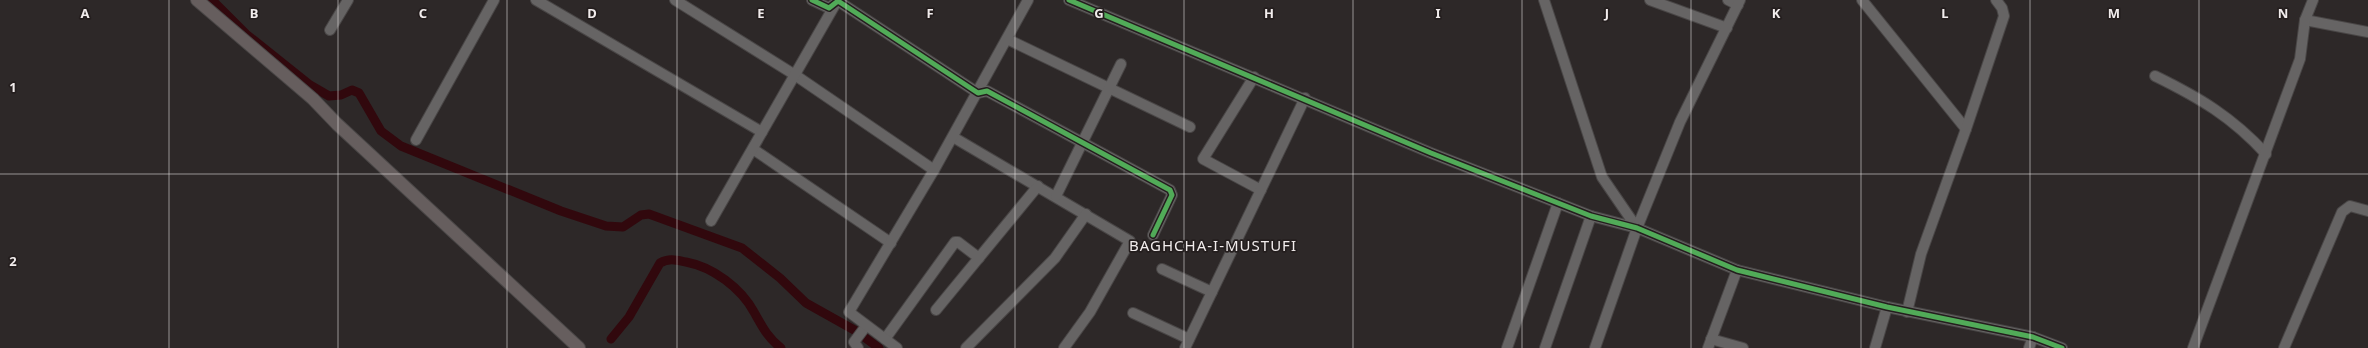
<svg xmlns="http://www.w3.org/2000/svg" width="2368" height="348" viewBox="0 0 2368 348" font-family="'Noto Sans',sans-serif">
	<rect width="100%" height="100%" fill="#2d2828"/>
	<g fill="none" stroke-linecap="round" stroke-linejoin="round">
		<g stroke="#31080d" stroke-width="9">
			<polyline points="212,0 246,34 310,85 329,96 341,95 352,90 359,93 381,131 401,146 561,211 606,226 623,227 641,215 649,214 742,248 780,278 806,303 856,331 879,348"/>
			<path d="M611 339 629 317 660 263C669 258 676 260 686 262 713 267 741 288 754 312 762 326 767 337 781 348"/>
		</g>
		<defs>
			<g id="minor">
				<polyline points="536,0 762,132"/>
				<polyline points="675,0 795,75 934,170"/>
				<polyline points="812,0 829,8 838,1 978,93 987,91 1170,190 1172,195 1153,235"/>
				<polyline points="1069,0 1431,153 1591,216 1637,228 1737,270 1887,307 2033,337 2062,348"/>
				<polyline points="1544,0 1602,177 1637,228"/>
				<polyline points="1650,0 1727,28"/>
				<polyline points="1728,0 1738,5"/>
				<polyline points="1862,0 1966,129"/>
				<polyline points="2305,20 2368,32"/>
				<polyline points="330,30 348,0"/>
				<polyline points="1007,39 1190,127"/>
				<path d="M2155 76C2200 98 2232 117 2266 154"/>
				<polyline points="1254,77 1203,159 1261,190"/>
				<polyline points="953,137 1130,241 1090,312 1064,348"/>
				<polyline points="416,140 494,0"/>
				<polyline points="753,149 891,243"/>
				<polyline points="1056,196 1121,64"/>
				<polyline points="711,221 836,3"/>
				<polyline points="1162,269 1212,292"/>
				<polyline points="936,310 1038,186"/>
				<polyline points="1907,312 1921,254 1966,129 2004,16 2002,8 1996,0"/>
				<polyline points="1133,313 1189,339"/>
				<polyline points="885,339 955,242 958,242 979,258"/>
				<polyline points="1711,339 1743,348"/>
				<polyline points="858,348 854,342 866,326"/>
				<polyline points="897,348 849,312 934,170 1028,0"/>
				<polyline points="966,348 1055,258 1086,214"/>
				<polyline points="1185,348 1305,98"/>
				<polyline points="1507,348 1558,203"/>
				<polyline points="1545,348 1591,216"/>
				<polyline points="1595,348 1637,228 1680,122 1740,0"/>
				<polyline points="1708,348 1737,270"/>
				<polyline points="1875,348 1887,307"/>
				<polyline points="2029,348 2033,337"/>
				<polyline points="2193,348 2300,59 2305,20 2313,0"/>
				<polyline points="2284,348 2342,212 2350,206 2368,211"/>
			</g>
			<polyline id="major" points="197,0 313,99 337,124 579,348"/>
		</defs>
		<use href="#minor" stroke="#494646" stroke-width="12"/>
		<use href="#major" stroke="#494646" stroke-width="14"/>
		<use href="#minor" stroke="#666464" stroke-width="10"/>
		<use href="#major" stroke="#665e5e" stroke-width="12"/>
		<defs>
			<g id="cycleway">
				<polyline points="812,0 829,8 838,1 978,93 987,91 1170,190 1172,195 1153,235"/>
				<polyline points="1069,0 1431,153 1591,216 1637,228 1737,270 1887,307 2033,337 2062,348"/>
			</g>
		</defs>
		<use href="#cycleway" stroke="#241e1e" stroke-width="8"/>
		<use href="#cycleway" stroke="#51ab58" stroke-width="5"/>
	</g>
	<path fill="none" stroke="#f1ecec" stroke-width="1" stroke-opacity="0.55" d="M169 0V348M338 0V348M507 0V348M677 0V348M846 0V348M1015 0V348M1184 0V348M1353 0V348M1522 0V348M1691 0V348M1861 0V348M2030 0V348M2199 0V348M0 174H2368"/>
	<g text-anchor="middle" stroke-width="3.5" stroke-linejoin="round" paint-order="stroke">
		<g font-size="15" letter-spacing="1" fill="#f1ecec" stroke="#241e1e">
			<text x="1213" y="251">BAGHCHA-I-MUSTUFI</text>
		</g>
	</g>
	<g font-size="13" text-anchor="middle" font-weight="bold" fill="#f1ecec" stroke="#241e1e" stroke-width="3.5" stroke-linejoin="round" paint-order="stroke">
		<text x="85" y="18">A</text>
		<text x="254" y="18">B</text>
		<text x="423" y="18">C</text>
		<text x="592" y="18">D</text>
		<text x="761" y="18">E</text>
		<text x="930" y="18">F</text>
		<text x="1099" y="18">G</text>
		<text x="1269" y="18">H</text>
		<text x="1438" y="18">I</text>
		<text x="1607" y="18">J</text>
		<text x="1776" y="18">K</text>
		<text x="1945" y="18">L</text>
		<text x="2114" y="18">M</text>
		<text x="2283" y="18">N</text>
		<text x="13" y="92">1</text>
		<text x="13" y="266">2</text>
	</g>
</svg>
